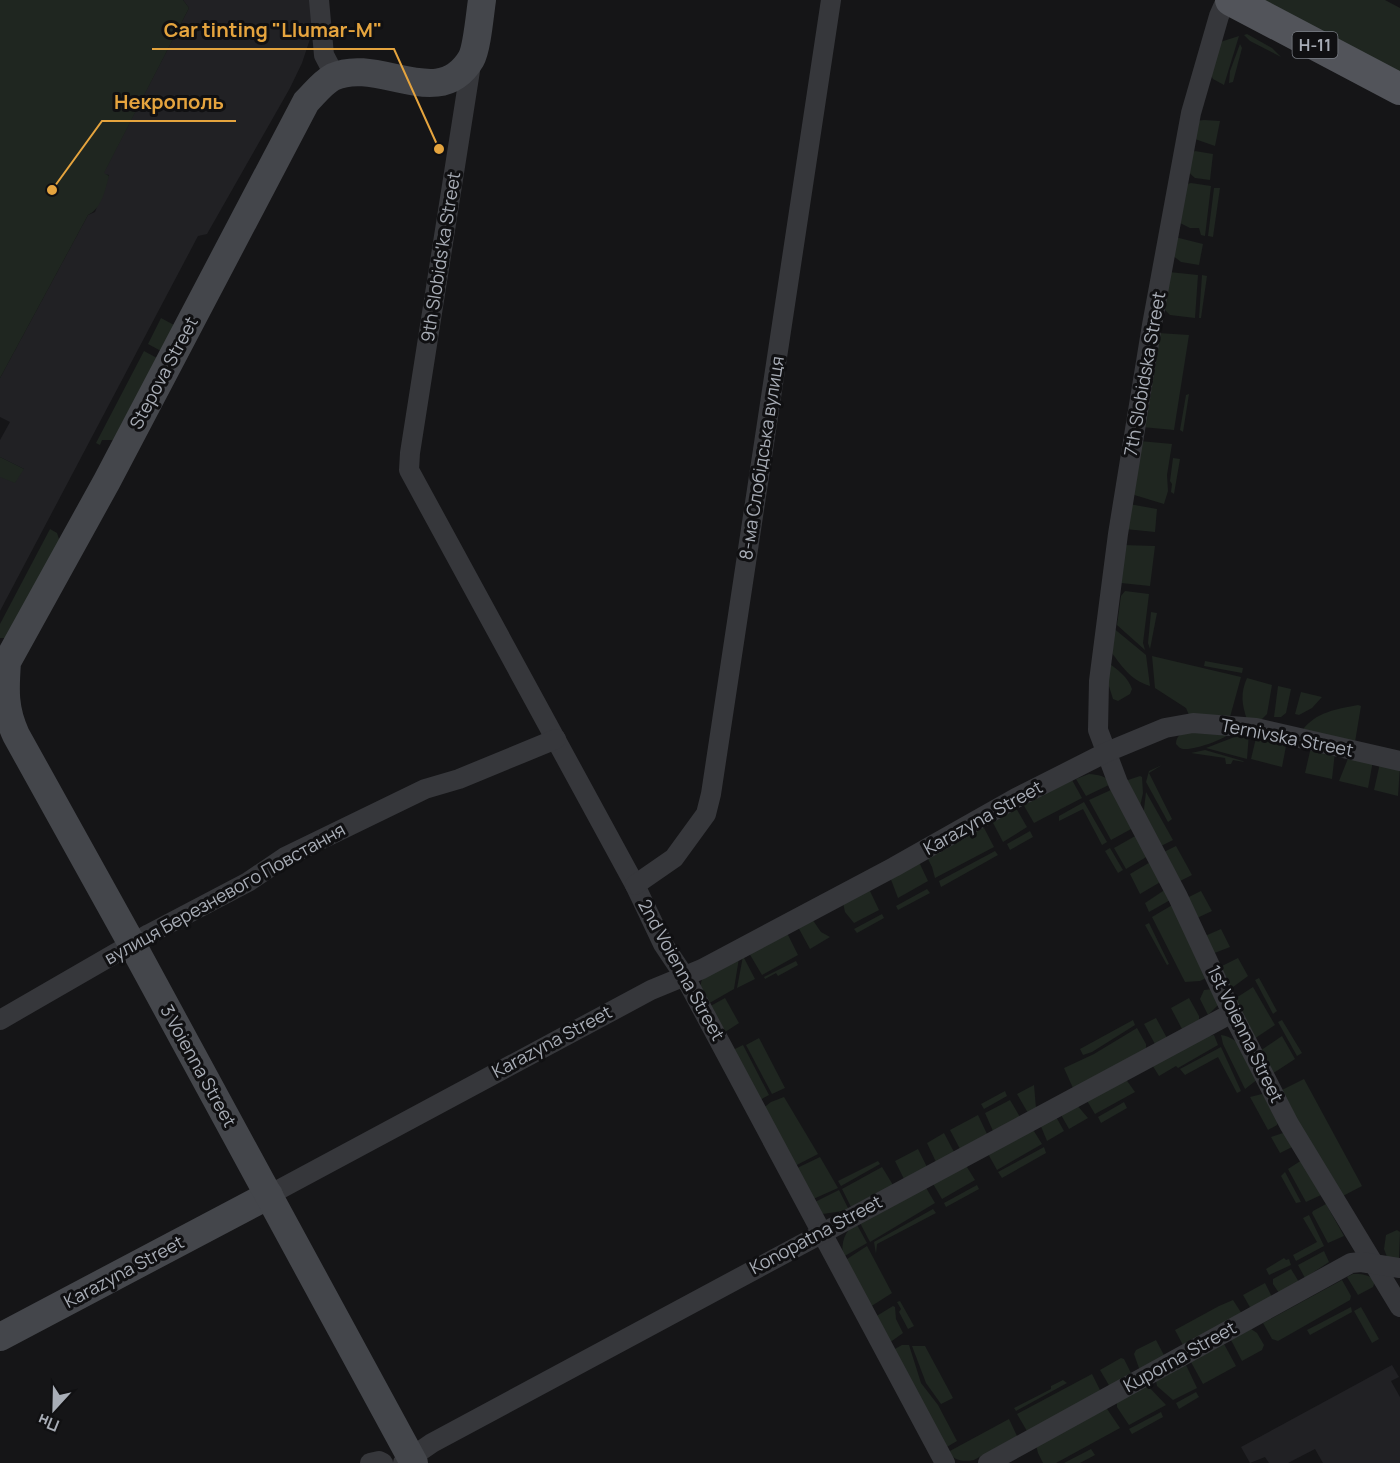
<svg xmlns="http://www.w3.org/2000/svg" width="1400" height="1463" viewBox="0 0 1400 1463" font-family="Manrope,sans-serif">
	<rect width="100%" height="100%" fill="#151517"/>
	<g fill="#212124">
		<polygon points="183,0 311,0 311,36 302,63 290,88 207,234 198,236 0,611 0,477 24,469 0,457 0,440 10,422 0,417 0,378 88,215 95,212 109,175 103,174 189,8"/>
		<polygon points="1392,1365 1399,1377 1391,1381 1400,1397 1400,1463 1323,1463 1315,1449 1288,1463 1269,1463 1265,1457 1250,1463 1241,1447"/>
	</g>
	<g fill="#1f2620">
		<path d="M0 0H183L189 8 104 173 109 176C105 190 102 208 88 215L0 378Z"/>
		<polygon points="1257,0 1385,0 1400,8 1400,76"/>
		<polygon points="1247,34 1272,48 1281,57 1250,41 1244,35"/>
		<polygon points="1239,36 1224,85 1213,79 1209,71 1217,43"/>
		<polygon points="1240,44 1242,48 1233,82 1229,83 1230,71"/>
		<polygon points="1204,120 1220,121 1215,146 1192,138 1196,121"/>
		<polygon points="1195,151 1213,154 1210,180 1195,178 1187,171 1190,153"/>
		<polygon points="1191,183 1211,186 1205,236 1201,235 1199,228 1190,228 1178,222 1184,185"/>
		<polygon points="1214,188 1220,188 1213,237 1208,236"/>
		<polygon points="1175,237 1203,244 1199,265 1181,262 1172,255"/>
		<polygon points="1169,272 1198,275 1195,318 1170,315 1163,308"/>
		<polygon points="1202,275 1207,276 1201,318 1199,318"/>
		<polygon points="161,318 174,325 161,351 148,344"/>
		<polygon points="1158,333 1189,335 1174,430 1142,427"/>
		<polygon points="144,351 157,358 114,440 102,440 100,445 96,443"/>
		<polygon points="1189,394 1183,432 1180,430 1186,395"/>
		<polygon points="1140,441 1172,444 1167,475 1168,491 1164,504 1131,494"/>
		<polygon points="0,457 24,469 15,483 0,477"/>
		<polygon points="1173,458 1180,459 1174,494 1171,492 1172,484 1170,481"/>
		<polygon points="1129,504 1157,509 1155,532 1125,529"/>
		<polygon points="50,529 57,533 60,542 7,638 0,638 0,624"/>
		<polygon points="1123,545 1155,546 1150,586 1121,583"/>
		<polygon points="1125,591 1149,594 1143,643 1145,650 1117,625 1121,596"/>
		<polygon points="1151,612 1157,613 1150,649 1148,643"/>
		<path d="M1112 627 1146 655 1150 686C1130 680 1121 665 1109 649Z"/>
		<polygon points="1152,656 1241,677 1230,717 1189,715 1186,708 1155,688"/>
		<polygon points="1205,661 1243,668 1242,673 1204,666"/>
		<path d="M1107 662C1117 669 1128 677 1132 689L1130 694 1118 701 1113 699 1108 683Z"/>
		<path d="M1247 678 1272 685 1267 714 1259 722 1247 720C1242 704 1240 694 1247 678Z"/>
		<polygon points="1278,686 1291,689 1286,713 1281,717 1274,717"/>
		<polygon points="1301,692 1322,697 1312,708 1299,715 1295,714"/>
		<path d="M1358 705 1361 706 1355 742 1302 731C1315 712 1337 709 1358 705Z"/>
		<path d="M1188 730 1233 731C1227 739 1194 750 1185 749 1180 749 1179 747 1176 744 1176 736 1181 734 1188 730Z"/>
		<polygon points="1245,733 1249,733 1247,759 1206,748"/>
		<polygon points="1256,738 1287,741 1282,767 1251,759"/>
		<polygon points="1311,747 1335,752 1332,779 1305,773"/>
		<polygon points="1205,750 1243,761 1244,762 1233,760 1231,764 1226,764 1225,758 1191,753"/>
		<polygon points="1349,756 1373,761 1368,788 1339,781"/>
		<polygon points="1380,763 1400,767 1398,796 1374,790"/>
		<polygon points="1162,765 1149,773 1172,819 1168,822 1146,782 1149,771"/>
		<path d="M1089 774C1098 775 1106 775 1111 784L1086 796 1076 779Z"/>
		<polygon points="1140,776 1142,777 1143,793 1140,807 1127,785 1128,780"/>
		<polygon points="1072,780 1082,798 1034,823 1023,804"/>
		<polygon points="1113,789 1133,828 1111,840 1089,800"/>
		<polygon points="1146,792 1173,840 1159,847 1143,818"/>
		<polygon points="1084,802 1107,842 1102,845 1083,809 1059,821 1059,816"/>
		<polygon points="1016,808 1027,827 1003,842 992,821"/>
		<polygon points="983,826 994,847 935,878 932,867 927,857"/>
		<polygon points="1030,831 1033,837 1010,850 1007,844"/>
		<polygon points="1137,835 1148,856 1126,869 1114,848"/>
		<polygon points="1176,846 1192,875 1178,882 1162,853"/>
		<polygon points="1110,848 1123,870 1118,873 1105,851"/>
		<polygon points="995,851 998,855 941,887 939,881"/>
		<polygon points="1152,861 1162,881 1140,894 1130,874"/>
		<polygon points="919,862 928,881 898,898 890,877"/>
		<polygon points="869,889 879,910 854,923 845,912 843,903"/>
		<polygon points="927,889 930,893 898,910 896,906"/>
		<polygon points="1166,889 1172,899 1149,912 1145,903"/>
		<polygon points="1201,891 1212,911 1197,918 1187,898"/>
		<polygon points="1174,904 1208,977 1200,981 1185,982 1152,917"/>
		<polygon points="882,914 884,918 857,933 854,929"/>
		<polygon points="812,919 821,932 830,937 810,949 798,927"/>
		<polygon points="1149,923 1169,964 1167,965 1145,925"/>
		<polygon points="1221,929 1230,947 1212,954 1205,936"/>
		<polygon points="787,933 798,955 762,975 749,953"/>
		<polygon points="743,956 755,979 737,988"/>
		<path d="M739 958 734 989 706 1005C702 995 698 987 703 977Z"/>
		<polygon points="1238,958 1248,976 1229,990 1218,968"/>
		<polygon points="796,961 798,965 778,976 776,973 765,979 764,977"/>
		<polygon points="1259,978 1277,1011 1273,1014 1255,980"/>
		<polygon points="1253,987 1275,1025 1254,1039 1234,1001 1236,998"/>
		<polygon points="1213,989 1219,1004 1208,1015 1200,999 1204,990"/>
		<polygon points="725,998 739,1023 722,1034 707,1008"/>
		<polygon points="1189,998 1199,1016 1199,1020 1182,1029 1171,1008"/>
		<polygon points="1156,1018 1167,1038 1155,1044 1144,1024"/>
		<polygon points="1133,1020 1135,1025 1092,1052 1083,1055 1080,1049"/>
		<polygon points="1282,1020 1302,1053 1297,1056 1278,1022"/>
		<polygon points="1137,1028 1146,1044 1146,1049 1073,1088 1064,1068 1094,1054"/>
		<polygon points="1214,1035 1218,1045 1178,1068 1176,1066 1159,1076 1151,1063 1198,1038"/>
		<path d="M1221 1035C1243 1038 1249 1061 1258 1079L1245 1089 1223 1044Z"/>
		<polygon points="1282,1036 1295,1059 1272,1074 1260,1051"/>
		<polygon points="759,1038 785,1088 772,1094 746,1045"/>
		<polygon points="743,1045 769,1095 758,1101 731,1051"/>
		<polygon points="1221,1047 1241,1091 1237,1093 1218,1057 1185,1075 1180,1069"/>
		<polygon points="1125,1078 1135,1092 1095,1114 1086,1099"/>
		<polygon points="1304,1079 1362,1186 1341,1197 1280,1091"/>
		<polygon points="1034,1085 1036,1108 1028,1113 1017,1094"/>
		<polygon points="1005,1091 1007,1096 984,1109 981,1104"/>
		<polygon points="1266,1093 1279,1119 1277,1125 1268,1130 1250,1097"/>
		<polygon points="784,1097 818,1154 793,1167 762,1109 771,1102"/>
		<polygon points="1010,1100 1020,1117 993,1131 985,1113"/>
		<polygon points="1124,1102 1127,1108 1101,1123 1098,1117"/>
		<polygon points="1076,1104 1088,1118 1069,1129 1060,1113"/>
		<polygon points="978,1115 987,1134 960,1149 950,1130"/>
		<polygon points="1055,1115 1064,1131 1047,1141 1040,1124"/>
		<polygon points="1032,1128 1042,1144 997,1170 987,1152"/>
		<polygon points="1286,1132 1294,1146 1280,1153 1271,1137"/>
		<polygon points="944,1133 954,1152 936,1162 927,1143"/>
		<polygon points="1044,1147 1046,1153 1002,1178 998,1172"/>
		<polygon points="918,1149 927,1167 904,1179 895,1161"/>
		<polygon points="820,1157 838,1188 811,1200 795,1169"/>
		<polygon points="1302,1160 1321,1195 1306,1202 1288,1169"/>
		<polygon points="878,1161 880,1164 841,1186 838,1181"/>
		<polygon points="965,1164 975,1180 942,1199 932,1182"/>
		<polygon points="882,1167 893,1185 852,1209 842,1189"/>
		<polygon points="1285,1172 1301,1202 1296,1203 1281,1176"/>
		<polygon points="977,1185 979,1189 946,1207 944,1203"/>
		<polygon points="925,1186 935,1203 870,1242 859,1221"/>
		<polygon points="839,1190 849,1210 823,1214 813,1203"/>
		<polygon points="1326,1204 1344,1236 1328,1243 1312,1213 1313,1211"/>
		<polygon points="933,1209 936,1213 877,1244 876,1254 874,1242"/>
		<polygon points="1309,1215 1324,1246 1296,1261 1293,1255 1317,1242 1303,1218"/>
		<path d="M856 1223 867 1243 843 1257C841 1242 844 1232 856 1223Z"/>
		<polygon points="1397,1230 1400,1232 1399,1259 1387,1257 1384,1249 1386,1235"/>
		<polygon points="867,1246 892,1293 870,1307 844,1261"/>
		<polygon points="1324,1251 1329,1262 1305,1278 1298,1265"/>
		<polygon points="1284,1258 1286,1260 1289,1259 1291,1265 1269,1275 1266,1269"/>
		<polygon points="1291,1269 1299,1282 1279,1293 1273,1284 1273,1279"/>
		<path d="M1353 1274C1361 1274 1369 1274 1375 1281L1373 1287 1358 1295 1347 1277Z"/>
		<polygon points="1342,1280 1351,1296 1350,1300 1278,1341 1272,1339 1263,1323"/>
		<polygon points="1265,1283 1272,1297 1251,1309 1243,1295"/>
		<polygon points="1233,1300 1242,1314 1184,1347 1175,1330 1219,1306"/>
		<polygon points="900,1301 914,1326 908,1329 899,1312 901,1309 897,1302"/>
		<polygon points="893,1306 895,1307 896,1319 903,1333 889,1343 875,1317"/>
		<polygon points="1351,1307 1352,1312 1310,1335 1307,1330"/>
		<polygon points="1361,1307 1379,1339 1372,1343 1354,1311"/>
		<polygon points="1251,1329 1257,1333 1264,1345 1262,1350 1242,1361 1231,1340"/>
		<polygon points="1156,1340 1165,1357 1140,1371 1134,1354 1136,1350"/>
		<polygon points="1224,1344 1236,1366 1203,1384 1191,1362"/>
		<polygon points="902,1345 909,1345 921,1383 938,1405 957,1441 945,1448 893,1350"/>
		<polygon points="912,1346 925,1346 953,1398 941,1404 926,1383"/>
		<polygon points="1121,1358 1124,1359 1132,1375 1110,1387 1100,1370"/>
		<polygon points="1186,1365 1197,1388 1173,1400 1157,1386 1156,1381"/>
		<polygon points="1092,1374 1101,1392 1027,1431 1017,1414"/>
		<polygon points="1063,1380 1067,1383 1016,1411 1014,1408 1051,1389 1051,1386"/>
		<polygon points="1146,1384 1166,1405 1129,1425 1117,1407 1117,1402"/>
		<polygon points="1196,1392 1199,1397 1179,1409 1176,1403"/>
		<polygon points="1105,1406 1120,1428 1056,1463 1043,1463 1038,1453 1036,1445"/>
		<polygon points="1161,1412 1163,1417 1132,1434 1129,1429"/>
		<path d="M1009 1419 1017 1436 974 1460C963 1462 955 1461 948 1452Z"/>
		<polygon points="1091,1449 1095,1455 1080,1463 1064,1463"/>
	</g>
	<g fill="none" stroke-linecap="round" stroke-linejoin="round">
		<g stroke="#36373b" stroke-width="20">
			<polyline points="319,0 324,55 335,76"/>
			<polyline points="1226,0 1219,16 1191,113 1152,325 1118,534 1099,681 1098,730 1118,783 1178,897 1232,1013 1289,1124 1400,1307"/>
			<polyline points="472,58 410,453 409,470 635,885 663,944 685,977 945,1463"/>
			<polyline points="635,885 674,858 706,814 711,794 831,0"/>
			<polyline points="0,1020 149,934 248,882 285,857 425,789 459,779 556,739"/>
			<polyline points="269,1195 651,990 702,969 894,867 1016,798 1107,752 1165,728 1193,723 1256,728 1400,761"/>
			<polyline points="370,1463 379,1461 383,1463"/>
			<polyline points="403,1463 432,1443 1232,1013"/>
			<polyline points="988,1463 1351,1263 1361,1262 1400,1268"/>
		</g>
		<g stroke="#44464b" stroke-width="28">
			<polyline points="0,1337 269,1195"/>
			<path d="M414 1463 132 944 16 735C4 709 5 690 7 662L107 481 306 102C315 93 322 83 333 77 378 56 439 113 471 59 477 49 480 13 482 0"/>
		</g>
		<polyline stroke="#52545a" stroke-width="32" points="1231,0 1400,89"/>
	</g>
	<g text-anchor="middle" stroke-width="6" stroke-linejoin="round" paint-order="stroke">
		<rect fill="#101012" stroke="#7a7e85" stroke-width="1.5" x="1292.5" y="32" width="45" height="26" rx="4.5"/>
		<g font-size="16" font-weight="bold" fill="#a8adb6">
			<text x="1315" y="51">Н-11</text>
		</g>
		<g font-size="18" fill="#a8adb6" stroke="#101012">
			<text transform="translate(441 257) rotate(-81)" y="6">9th Slobids'ka Street</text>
			<text transform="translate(164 373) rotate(-62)" y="6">Stepova Street</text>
			<text transform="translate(1145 374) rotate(-80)" y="6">7th Slobidska Street</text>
			<text transform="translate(762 458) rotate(-81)" y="6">8-ма Слобідська вулиця</text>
			<text transform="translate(1287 738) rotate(11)" y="6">Ternivska Street</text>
			<text transform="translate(983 818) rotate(-29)" y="6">Karazyna Street</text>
			<text transform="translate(225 894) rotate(-29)" y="6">вулиця Березневого Повстання</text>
			<text transform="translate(681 970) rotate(61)" y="6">2nd Voienna Street</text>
			<text transform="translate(1245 1034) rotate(64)" y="6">1st Voienna Street</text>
			<text transform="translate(552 1042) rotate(-28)" y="6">Karazyna Street</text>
			<text transform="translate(198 1066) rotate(61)" y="6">3 Voienna Street</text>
			<text transform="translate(816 1235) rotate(-28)" y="6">Konopatna Street</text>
			<text transform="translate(124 1272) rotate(-28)" y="6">Karazyna Street</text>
			<text transform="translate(1180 1357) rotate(-29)" y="6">Kuporna Street</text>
		</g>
	</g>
	<path fill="none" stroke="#e5a43e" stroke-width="2" d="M439 149L394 49H152M52 190L102 121H236"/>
	<g fill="#e5a43e" stroke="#101012" stroke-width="2">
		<circle cx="439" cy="149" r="6"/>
		<circle cx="52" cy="190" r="6"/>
	</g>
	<g font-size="20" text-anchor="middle" font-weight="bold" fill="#e5a43e" stroke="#101012" stroke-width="6" stroke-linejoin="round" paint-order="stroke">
		<text x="273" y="37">Car tinting "Llumar-M"</text>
		<text x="169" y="109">Некрополь</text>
	</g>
	<g transform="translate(54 1409) rotate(202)" stroke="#101012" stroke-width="4.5" paint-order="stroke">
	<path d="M0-4.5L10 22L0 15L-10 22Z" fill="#a8adb6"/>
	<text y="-9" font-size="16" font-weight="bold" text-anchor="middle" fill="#a8adb6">Пн</text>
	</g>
</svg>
